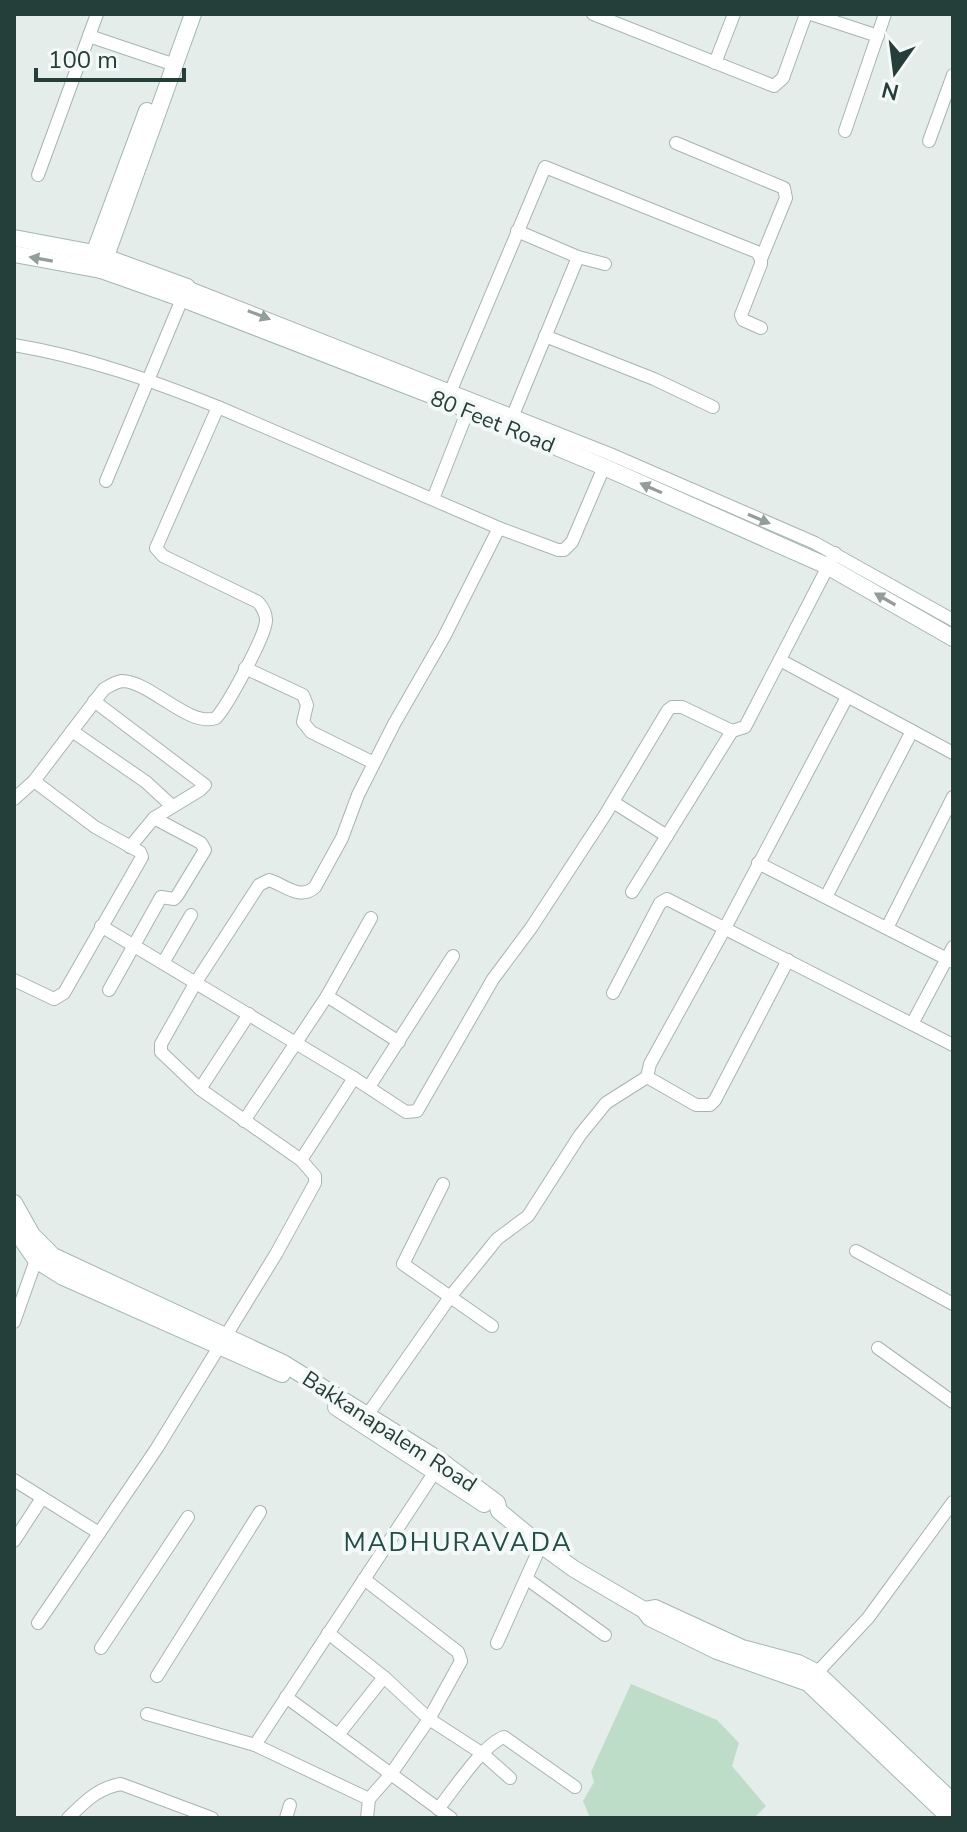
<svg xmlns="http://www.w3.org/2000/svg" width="967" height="1832" viewBox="0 0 967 1832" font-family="'Nunito Sans',sans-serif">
	<rect width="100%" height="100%" fill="#e4edea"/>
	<polygon fill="#beddc9" points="631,1684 717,1720 739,1743 732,1766 766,1806 754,1818 590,1818 583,1801 594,1782 591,1772"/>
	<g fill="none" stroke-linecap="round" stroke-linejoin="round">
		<defs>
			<g id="street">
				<polyline points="593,14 774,86 783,78 806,14"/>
				<polyline points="811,14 878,36"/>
				<polyline points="89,36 175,65"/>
				<polyline points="715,63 734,14"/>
				<polyline points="845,131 885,14"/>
				<polyline points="929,141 953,75"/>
				<polyline points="676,143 784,188 786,198 761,259"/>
				<polyline points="38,175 97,14"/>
				<polyline points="517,231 578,257 605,264"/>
				<polyline points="545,336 654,379 713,407"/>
				<path d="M14 345C85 357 151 380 218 407L156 548 163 556 258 602C264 609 268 617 265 626 261 643 228 705 216 718 189 728 150 681 122 681 116 682 109 686 104 689L34 781 14 799"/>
				<polyline points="451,390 545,167 757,252 761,259 761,264 741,315 743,320 761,328"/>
				<polyline points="218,407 499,528 558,550 564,550 572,542 604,467"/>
				<polyline points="513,415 578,257"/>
				<polyline points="106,481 187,287 610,454 815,543 953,620"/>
				<polyline points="433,499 468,410"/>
				<polyline points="780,660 953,753"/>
				<polyline points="245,668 303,695 307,705 303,722 311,732 374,763"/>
				<polyline points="94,701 205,785 200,790 154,818 130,847"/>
				<polyline points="72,731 146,782 172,806"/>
				<polyline points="613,802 667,836"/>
				<polyline points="758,863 953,962"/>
				<polyline points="632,892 732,731"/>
				<polyline points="826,897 912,731"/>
				<polyline points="371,918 327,996 399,1042"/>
				<polyline points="101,926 354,1078 406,1112 417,1111 493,979 531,928 605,815 668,710 672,707 682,707 732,731 745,727 835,553"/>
				<polyline points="887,928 953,797"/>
				<polyline points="788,960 715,1100 710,1105 696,1105 647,1077 650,1064 725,928 847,697"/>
				<polyline points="163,963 191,915"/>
				<polyline points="14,980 54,999 64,993 142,857 140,852 95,827 34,781"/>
				<polyline points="109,990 161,897 174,899 177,896 205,850 201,843 154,818"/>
				<polyline points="613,993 660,903 667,899 953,1045"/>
				<polyline points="912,1024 953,947"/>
				<polyline points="369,1087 453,956"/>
				<polyline points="200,1089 249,1014"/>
				<polyline points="244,1121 327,996"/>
				<polyline points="301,1160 354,1078"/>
				<polyline points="443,1184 403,1264 492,1326"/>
				<polyline points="856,1251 953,1304"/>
				<polyline points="14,1322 36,1260"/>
				<polyline points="878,1348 953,1402"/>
				<polyline points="368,1414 450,1297 489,1249 497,1239 528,1216 580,1135 606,1103 647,1077"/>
				<polyline points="14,1480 99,1533"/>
				<polyline points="14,1541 42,1498"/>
				<polyline points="364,1579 458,1652 461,1661 429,1719 391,1774 369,1799"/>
				<polyline points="527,1579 605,1635"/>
				<path d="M38 1623 157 1448 276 1254 315 1183V1176L301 1160 200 1089 161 1052V1044L196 982 259 885 269 880C285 885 300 901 315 887L342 838 358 795 394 724 444 637 499 528"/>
				<polyline points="328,1633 384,1677 429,1719 483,1754 510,1778"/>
				<polyline points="497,1643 541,1545"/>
				<polyline points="101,1648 188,1517"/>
				<polyline points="157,1676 260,1512"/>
				<polyline points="813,1677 868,1618 953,1502"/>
				<polyline points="286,1697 451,1818"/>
				<polyline points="147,1714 255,1745"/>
				<polyline points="338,1735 384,1677"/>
				<path d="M438 1809C453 1791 482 1745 504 1737L575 1787"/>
				<path d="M68 1818C85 1802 97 1788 121 1784L212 1818"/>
				<polyline points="286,1818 290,1805"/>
				<polyline points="367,1818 369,1799 255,1745 438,1467"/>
			</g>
			<g id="secondary">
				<polyline points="14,238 94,253 187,287"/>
				<polyline points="14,254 101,270 183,299 444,400 604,467 827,566 953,638"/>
				<polyline points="89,267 147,111"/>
				<polyline points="101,270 193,14"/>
				<polyline points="14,1203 32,1235 53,1256 283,1363 441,1461 497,1503 499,1511 533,1539 574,1569 644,1610 650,1618 717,1651 808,1683 950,1818"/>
				<polyline points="14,1228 36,1260 63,1277 282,1374"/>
				<polyline points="336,1407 484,1504"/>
				<polyline points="644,1610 655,1608 742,1648 798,1663 816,1672 953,1802"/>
			</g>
		</defs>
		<use href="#street" stroke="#a7b5b1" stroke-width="14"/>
		<use href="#secondary" stroke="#a2b8b3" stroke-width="18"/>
		<use href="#street" stroke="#fff" stroke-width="12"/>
		<use href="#secondary" stroke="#fff" stroke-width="16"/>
	</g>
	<defs><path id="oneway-solid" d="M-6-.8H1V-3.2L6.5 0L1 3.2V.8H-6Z" transform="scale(2)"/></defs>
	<g fill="#929e9c">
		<use href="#oneway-solid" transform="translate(41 259) rotate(-170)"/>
		<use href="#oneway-solid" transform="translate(259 315) rotate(21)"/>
		<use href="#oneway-solid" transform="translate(651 488) rotate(-156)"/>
		<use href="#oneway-solid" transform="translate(759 519) rotate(23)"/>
		<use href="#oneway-solid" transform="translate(885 599) rotate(-150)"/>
	</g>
	<g text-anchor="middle" stroke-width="8" stroke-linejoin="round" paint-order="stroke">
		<g font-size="22" fill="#243e39" stroke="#f4f9f7">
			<text transform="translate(493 421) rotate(22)" y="8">80 Feet Road</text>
			<text transform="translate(390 1431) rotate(33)" y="8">Bakkanapalem Road</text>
		</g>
		<g font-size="26" letter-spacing="2" fill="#204f48" stroke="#f4f9f7">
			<text x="458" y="1551">MADHURAVADA</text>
		</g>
	</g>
	<rect width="967" height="1832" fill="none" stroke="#243e39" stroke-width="32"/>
	<g transform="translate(895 72) rotate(194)" stroke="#f4f9f7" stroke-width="6" paint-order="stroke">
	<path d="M0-6L14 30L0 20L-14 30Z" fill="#243e39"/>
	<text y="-12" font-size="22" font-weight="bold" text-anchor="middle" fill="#243e39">N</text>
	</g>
	<path d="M36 68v12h148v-12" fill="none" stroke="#243e39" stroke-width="4"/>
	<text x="48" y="68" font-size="24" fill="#243e39" stroke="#f4f9f7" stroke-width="6" paint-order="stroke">100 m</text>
</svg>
